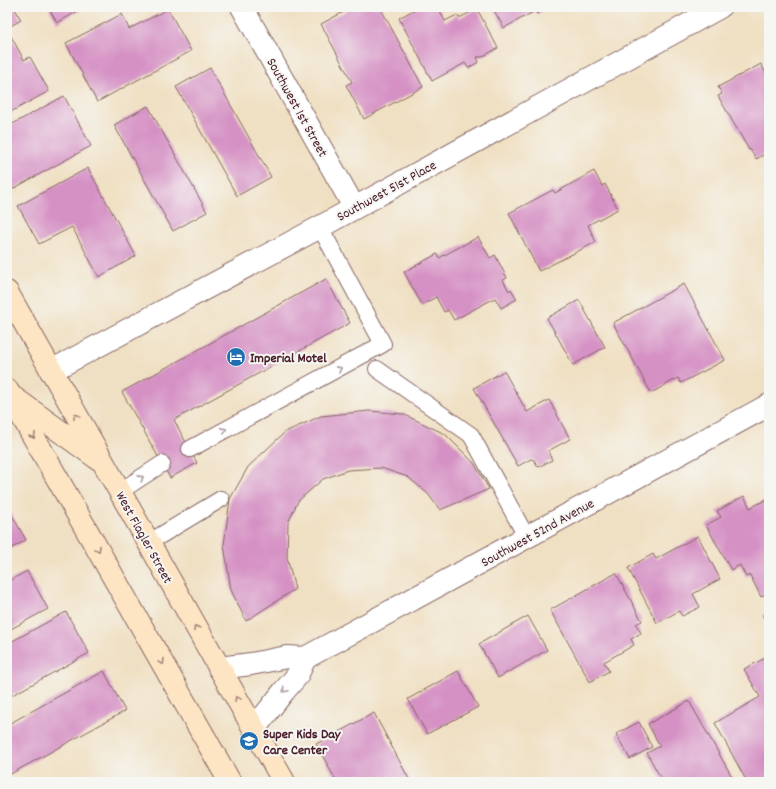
<svg xmlns="http://www.w3.org/2000/svg" width="776" height="789" viewBox="0 0 776 789" font-family="Dekko,sans-serif">
	<rect width="100%" height="100%" fill="#f6f6f2"/>
	<filter id="ink" filterUnits="userSpaceOnUse"><feTurbulence type="fractalNoise" baseFrequency=".025" numOctaves="2"/><feDisplacementMap in="SourceGraphic" scale="8" xChannelSelector="R" yChannelSelector="G"/><feConvolveMatrix kernelMatrix="1 2 1 2 8 2 1 2 1" color-interpolation-filters="sRGB"/></filter>
	<filter id="wash" filterUnits="userSpaceOnUse"><feTurbulence type="fractalNoise" baseFrequency=".012" numOctaves="4" result="noise"/><feDisplacementMap in="SourceGraphic" scale="16" xChannelSelector="R" yChannelSelector="G"/><feGaussianBlur stdDeviation="0.9" result="paint"/><feColorMatrix in="noise" values="0 0 0 0 0 0 0 0 0 0 0 0 0 0 0 0 0 1.4 0 .05"/><feComposite in="paint" operator="in"/></filter>
	<g filter="url(#wash)">
		<rect width="100%" height="100%" fill="#f0e0c3"/>
		<g id="blocks">
			<g fill="#d591c4">
				<polygon points="7,7 14,7 21,20 7,28"/>
				<polygon points="48,7 85,7 57,23"/>
				<polygon points="353,7 380,7 423,87 364,119 346,85 352,82 321,24"/>
				<polygon points="419,7 438,7 445,21 457,15 459,18 477,9 498,48 482,57 477,57 479,62 468,68 465,63 432,81 399,18"/>
				<polygon points="492,7 549,7 537,14 535,11 504,28"/>
				<polygon points="168,9 191,51 97,102 66,43 122,14 129,29"/>
				<polygon points="7,29 24,60 30,57 49,91 7,114"/>
				<polygon points="761,64 769,79 769,152 756,159 750,149 749,150 718,96 722,94 718,87"/>
				<polygon points="210,68 271,177 237,196 176,87"/>
				<polygon points="64,96 91,146 9,191 7,187 7,127"/>
				<polygon points="148,106 207,212 173,231 114,125"/>
				<polygon points="88,168 136,256 99,277 72,227 39,244 18,206"/>
				<polygon points="594,171 602,186 605,184 618,209 588,225 596,242 539,271 509,213 553,190 555,193"/>
				<polygon points="478,237 490,258 495,255 507,278 503,280 509,291 511,289 517,299 501,308 495,298 454,320 448,310 444,312 436,297 422,305 404,272 437,254 439,258"/>
				<polygon points="326,279 350,323 174,420 197,463 170,478 122,392"/>
				<polygon points="684,284 725,360 681,383 678,378 651,393 613,323"/>
				<polygon points="579,300 605,347 573,365 547,318"/>
				<polygon points="504,371 527,412 549,400 570,439 548,451 552,460 538,467 534,460 531,459 518,466 474,388"/>
				<polygon points="369,411 403,414 445,434 474,463 489,489 440,510 428,494 408,477 381,468 348,470 323,479 298,501 288,523 287,557 295,589 246,621 231,590 224,545 230,499 248,467 285,432 321,416"/>
				<polygon points="744,496 750,508 769,498 769,592 761,597 750,575 746,577 740,565 731,570 706,525 721,517 717,511"/>
				<polygon points="7,506 26,540 7,551"/>
				<polygon points="698,536 720,579 693,594 700,607 682,616 679,611 657,623 628,568 653,554 656,559"/>
				<polygon points="27,571 48,609 7,631 7,582"/>
				<polygon points="616,573 642,621 636,624 641,633 631,639 634,645 604,662 609,671 590,682 550,610"/>
				<polygon points="66,612 89,653 7,698 7,644"/>
				<polygon points="769,612 769,627 763,615"/>
				<polygon points="528,616 547,650 498,678 479,644"/>
				<polygon points="767,657 769,660 769,782 747,782 715,723 760,697 744,669"/>
				<polygon points="104,671 125,711 7,776 7,725"/>
				<polygon points="458,671 478,707 427,734 408,699"/>
				<polygon points="689,701 735,782 663,782 647,753 660,746 648,724"/>
				<polygon points="374,713 409,779 403,782 337,782 316,744"/>
				<polygon points="639,722 652,747 630,759 616,734"/>
			</g>
		</g>
	</g>
	<g filter="url(#ink)">
		<use href="#blocks" fill-opacity="0" stroke="#846360" stroke-width="1"/>
		<g fill="none" stroke-linecap="round" stroke-linejoin="round">
			<defs>
				<g id="lane">
					<polyline points="377,369 471,435 527,538"/>
					<polyline points="190,449 383,344 320,227"/>
					<polyline points="119,492 162,464"/>
					<polyline points="148,543 221,499"/>
				</g>
				<g id="street">
					<polyline points="242,7 354,207"/>
					<polyline points="51,371 320,227 720,7"/>
					<polyline points="219,668 251,664 287,657 305,658 769,405"/>
					<polyline points="254,729 284,691 297,676 305,658"/>
				</g>
				<g id="secondary">
					<polyline points="7,292 284,782"/>
					<polyline points="7,390 230,782"/>
					<polyline points="14,398 97,458"/>
				</g>
			</defs>
			<use href="#lane" stroke="#846360" stroke-width="18"/>
			<use href="#street" stroke="#846360" stroke-width="24"/>
			<use href="#secondary" stroke="#846360" stroke-width="24"/>
			<use href="#lane" stroke="#fff" stroke-width="16"/>
			<use href="#street" stroke="#fff" stroke-width="22"/>
			<use href="#secondary" stroke="#fde5c4" stroke-width="22"/>
		</g>
		<defs><path id="oneway-chevron" d="M-2-3.5L2.5 0L-2 3.5" fill="none" stroke-width="1.6" stroke-linecap="round" stroke-linejoin="round"/></defs>
		<g stroke="#ae9aa0">
			<use href="#oneway-chevron" transform="translate(339 369) rotate(-28)"/>
			<use href="#oneway-chevron" transform="translate(224 430) rotate(-28)"/>
			<use href="#oneway-chevron" transform="translate(141 478) rotate(-33)"/>
			<use href="#oneway-chevron" transform="translate(285 690) rotate(131)"/>
		</g>
		<g stroke="#a48278">
			<use href="#oneway-chevron" transform="translate(76 416) rotate(-119)"/>
			<use href="#oneway-chevron" transform="translate(33 436) rotate(60)"/>
			<use href="#oneway-chevron" transform="translate(98 549) rotate(60)"/>
			<use href="#oneway-chevron" transform="translate(196 628) rotate(-119)"/>
			<use href="#oneway-chevron" transform="translate(162 662) rotate(60)"/>
			<use href="#oneway-chevron" transform="translate(237 699) rotate(-120)"/>
		</g>
	</g>
	<defs>
		<symbol id="hotel-disc" viewBox="-11 -11 22 22"><circle r="9.5" fill="#1f6fb2" stroke="#f6f6f2"/><path d="M-6-4.5h1.5V1H6V5H4.5V3h-9V5H-6ZM-4 0a1.8 1.8 0 1 1 3.6 0ZM.5 0V-2.5h3Q6-2.5 6 0Z" fill="#fff"/></symbol>
		<symbol id="school-disc" viewBox="-11 -11 22 22"><circle r="9.5" fill="#1f6fb2" stroke="#f6f6f2"/><path d="M0-5L7-2L0 1L-7-2ZM-4 1L0 2.5L4 1V4Q0 6-4 4Z" fill="#fff"/></symbol>
	</defs>
	<g fill-rule="evenodd">
		<use href="#hotel-disc" x="225" y="346" width="22" height="22"/>
		<use href="#school-disc" x="238" y="730" width="22" height="22"/>
	</g>
	<g text-anchor="middle" stroke-width="4" stroke-linejoin="round" paint-order="stroke">
		<g font-size="14" fill="#4a1f2b" stroke="#f6f6f2">
			<text transform="translate(298 107) rotate(61)" y="5">Southwest 1st Street</text>
			<text transform="translate(386 190) rotate(-29)" y="5">Southwest 51st Place</text>
			<text transform="translate(537 532) rotate(-29)" y="5">Southwest 52nd Avenue</text>
			<text transform="translate(145 537) rotate(61)" y="5">West Flagler Street</text>
		</g>
		<g font-size="14" font-weight="bold" fill="#4a1f2b" stroke="#f6f6f2" text-anchor="start">
			<text x="250" y="362">Imperial Motel</text>
			<text x="263" y="738">Super Kids Day<tspan x="263" dy="16">Care Center</tspan></text>
		</g>
	</g>
	<rect width="776" height="789" fill="none" stroke="#f6f6f2" stroke-width="24"/>
</svg>
